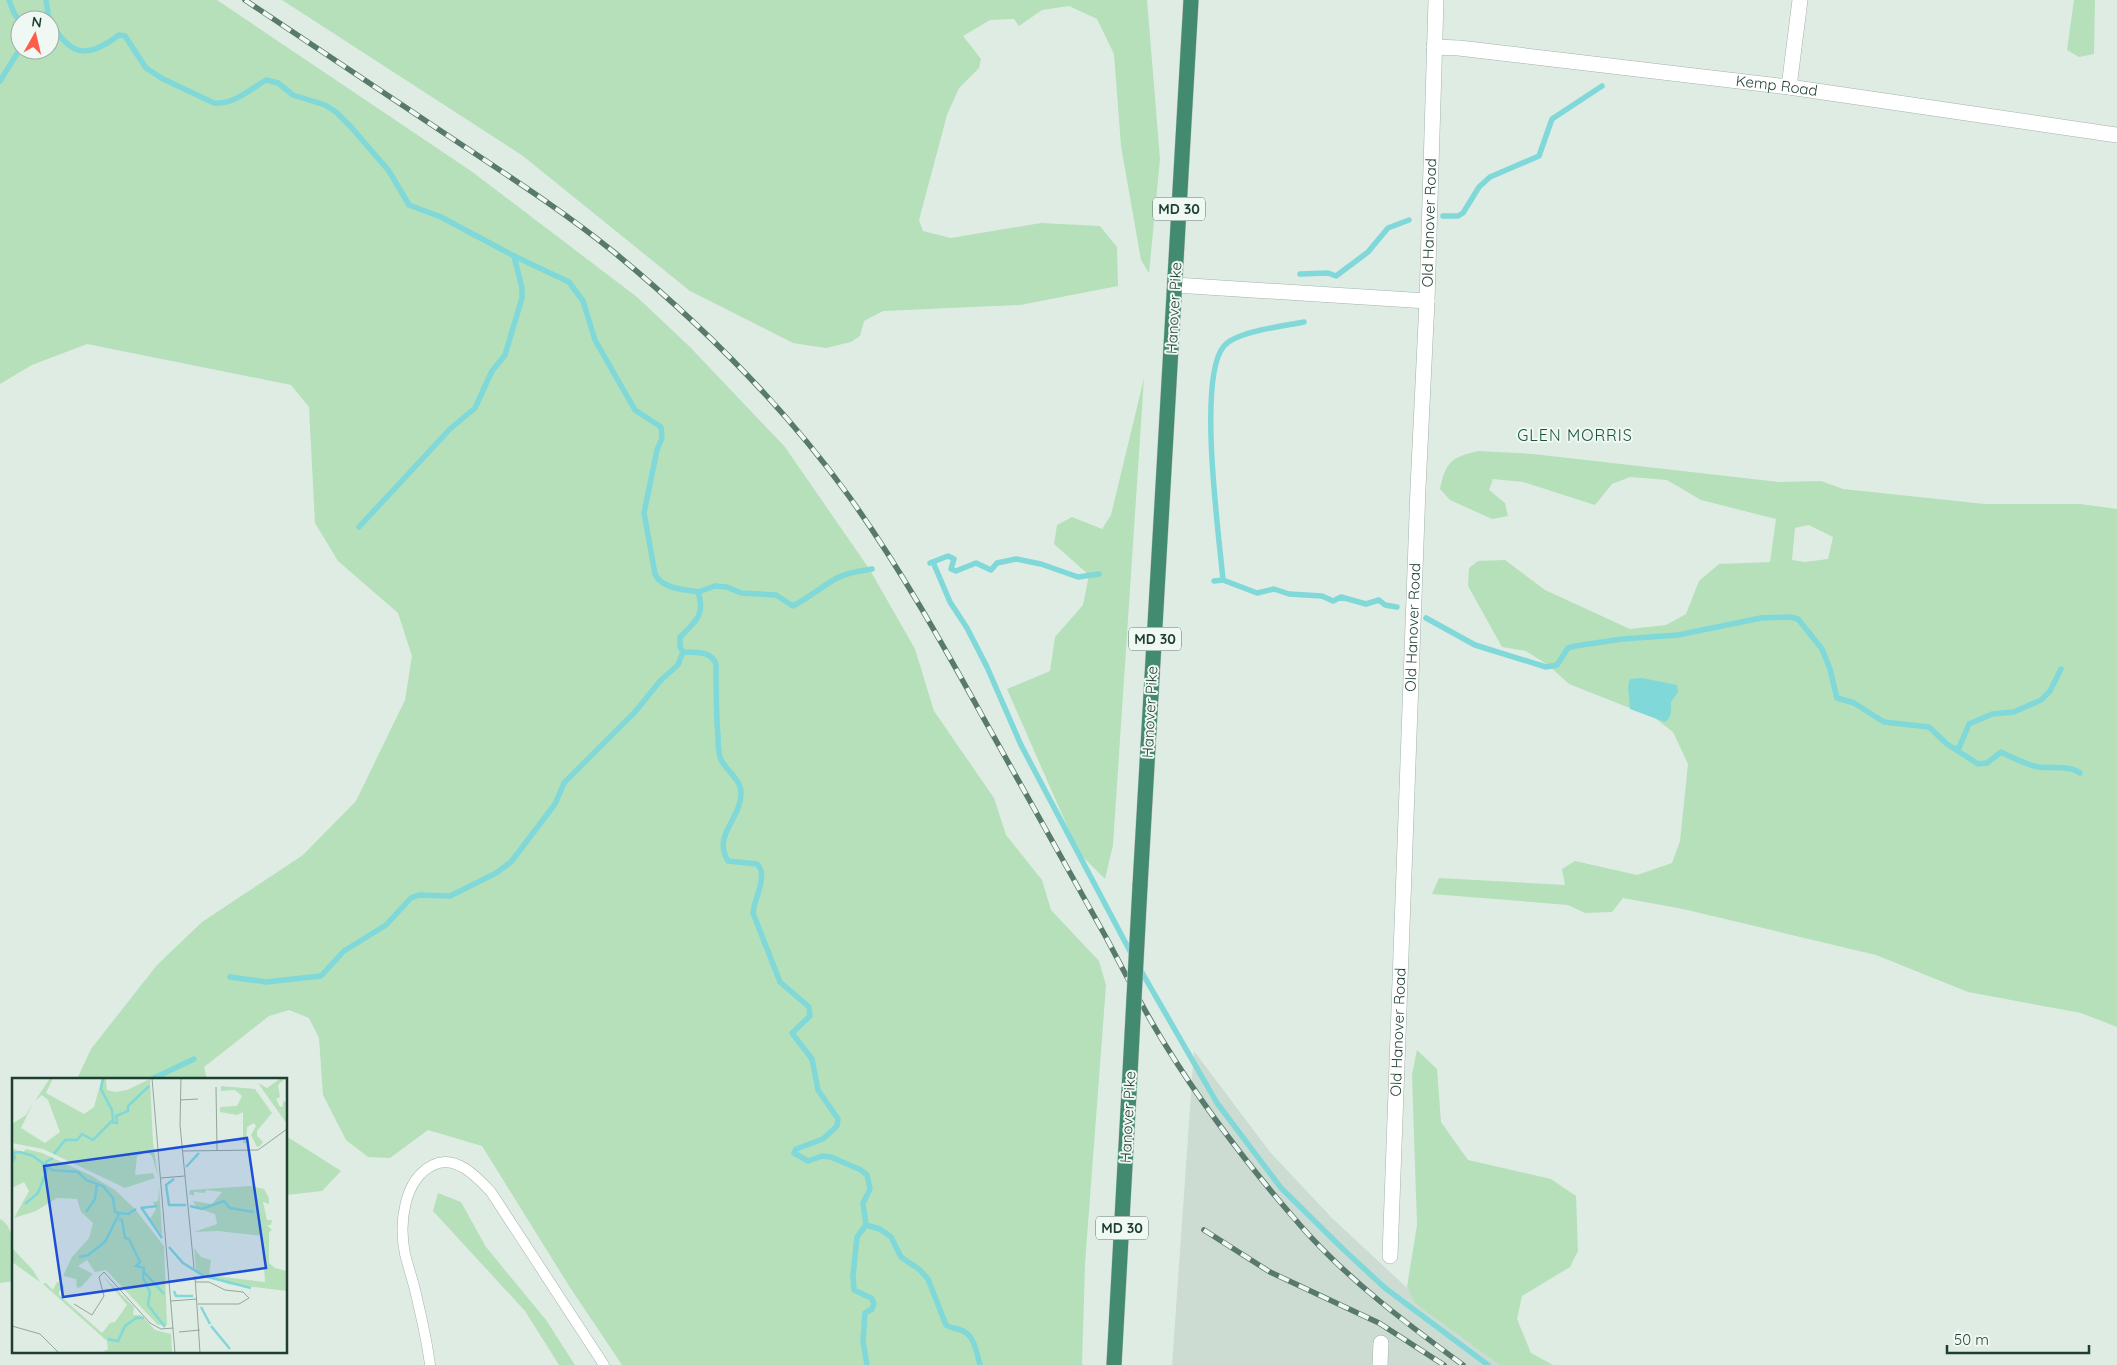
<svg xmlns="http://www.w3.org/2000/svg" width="2117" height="1365" viewBox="0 0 2117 1365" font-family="Quicksand,sans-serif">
	<rect width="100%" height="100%" fill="#dfece4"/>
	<polygon fill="#cddcd3" points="1194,1051 1270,1152 1332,1218 1405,1286 1466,1340 1506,1365 1172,1365"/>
	<g fill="#b5e0ba" fill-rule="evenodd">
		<path d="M0 0H217L471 171 637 297 690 347 785 447 870 570 915 649 934 711 994 798 1006 835 1042 880 1051 910 1099 961 1106 985 1085 1264 1082 1365H622L569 1286 482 1146 428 1130 390 1158 368 1157 346 1140 323 1095 319 1038 309 1018 289 1010 269 1016 204 1067 207 1079H77L91 1049 157 965 202 922 303 855 356 801 405 700 412 656 398 613 338 561 315 523 309 407 291 385 87 344 32 365 0 384ZM20 20H50V50H20Z"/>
		<polygon points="282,0 1147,0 1160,159 1149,273 1141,260 1121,146 1114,54 1097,19 1069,6 1042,10 1019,26 1014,19 990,20 963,36 981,59 979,68 959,88 947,115 919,220 923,231 951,238 1041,223 1100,226 1117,247 1118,286 1020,305 883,311 864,321 860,336 851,342 826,348 793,343 690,291 523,156"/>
		<polygon points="2074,0 2095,0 2094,54 2079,57 2067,50"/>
		<polygon points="1144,378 1113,845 1105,879 1079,853 1007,689 1050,671 1055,637 1083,605 1089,575 1054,544 1057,525 1072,517 1102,529 1111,515"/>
		<path d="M1479 451 1533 454 1779 482 1821 481 1843 489 1985 504H2080L2117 509V1027L2081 1013 1968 992 1876 955 1683 909 1623 898 1612 912 1585 913 1568 905 1432 894 1439 878 1565 885 1562 869 1575 861 1637 875 1672 863 1680 841 1688 764 1673 732 1655 718 1569 684 1548 665 1526 651 1502 647 1468 586 1469 568 1478 561 1505 560 1545 590 1630 629 1666 625 1686 614 1699 581 1719 564 1770 562 1776 519 1701 500 1667 480 1630 477 1612 484 1595 505 1523 482 1493 479 1489 490 1505 503 1508 516 1492 519 1450 500 1440 489C1446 461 1452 457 1479 451ZM1809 525 1833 537 1828 559 1805 562 1792 560 1795 528Z"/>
		<polygon points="1417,1050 1437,1069 1441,1122 1468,1160 1551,1179 1576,1196 1578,1251 1570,1267 1522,1296 1517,1319 1531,1353 1553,1365 1500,1365 1416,1304 1407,1287 1417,1225 1412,1075"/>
		<polygon points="286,1136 341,1171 322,1191 286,1195"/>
		<polygon points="438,1193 461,1202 486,1247 546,1320 575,1365 559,1365 525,1311 433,1211"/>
		<path d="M0 1219C18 1228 14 1264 14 1281L0 1283Z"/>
	</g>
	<path fill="#80d8d9" d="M1642 678 1677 685 1678 692 1671 702C1671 710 1672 717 1665 722L1630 709 1628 686 1630 679Z"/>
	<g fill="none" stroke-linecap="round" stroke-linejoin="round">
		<g stroke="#80d8d9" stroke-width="5.5">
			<polyline points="9,0 14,13 20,22"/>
			<polyline points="46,0 49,20"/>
			<path d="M50 22C71 56 86 60 119 35L125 36 146 68 163 79 214 103C233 105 251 89 266 80L278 83 293 95 325 105 336 112 351 127 389 171 409 205 441 217 514 256 569 282 583 301 595 340 635 410 661 427 662 438 657 450 644 513 655 574C662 589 683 589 698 592"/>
			<polyline points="0,81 20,49"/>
			<polyline points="1443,216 1458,216 1463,213 1479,187 1490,177 1539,156 1552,119 1602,86"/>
			<polyline points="1300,274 1328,273 1336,276 1368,252 1388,228 1409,220"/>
			<polyline points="359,527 450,429 475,408 492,371 505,355 522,298 522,288 514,256"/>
			<polyline points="933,562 950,602 967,628 987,667 1021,745 1132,955"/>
			<polyline points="930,563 948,556 954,559 951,569 956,571 976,563 991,570 997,563 1016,559 1041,564 1078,577 1099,574"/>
			<path d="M1223 580C1219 535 1197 377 1224 346 1237 331 1285 326 1304 322"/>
			<polyline points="1214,581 1223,580 1257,593 1274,589 1289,594 1322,596 1333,601 1341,597 1366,604 1379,600 1385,605 1397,607"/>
			<path d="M698 592 715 586 727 587 741 593 776 595 793 606C809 598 822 586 837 578 848 572 860 571 872 569"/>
			<path d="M1426 618 1475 645 1546 667 1557 665 1568 648 1575 646 1622 639 1678 635 1761 618 1790 617 1798 619 1822 649 1830 669 1837 698 1854 703 1884 722 1929 727 1947 744 1978 764 1987 763 2001 752C2011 757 2023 763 2034 766 2048 770 2068 764 2080 773"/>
			<path d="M683 652C696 653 710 650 716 664 716 688 716 713 718 737 718 743 718 751 720 757 724 770 741 778 741 793 741 820 712 835 728 861L757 864C769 876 754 898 753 913L780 982 809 1007 810 1016 792 1033 812 1059 818 1090 838 1119 837 1126 823 1139 796 1149 794 1153 808 1161 822 1156 831 1157 861 1170 867 1175 870 1189 863 1203 866 1225 857 1237 853 1276 854 1290 871 1298 874 1303 872 1309 865 1313 863 1341 867 1365"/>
			<path d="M683 652 680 647V637C695 622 706 615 698 592"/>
			<polyline points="1956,748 1959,748 1969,724 1992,714 2014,712 2041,700 2050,691 2061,669"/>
			<polyline points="1140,969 1217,1103 1281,1188 1344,1250 1385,1288 1488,1365"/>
			<polyline points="230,977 266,982 321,976 344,951 386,925 411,898 419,895 450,896 496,873 511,862 555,804 564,783 635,712 660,681 678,665 683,652"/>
			<polyline points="152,1079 194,1059"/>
			<path d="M866 1225 880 1229 891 1237 901 1257 920 1270 928 1279 946 1325C952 1329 959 1328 965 1332 975 1338 977 1355 980 1365"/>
		</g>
		<defs>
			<path id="service" d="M430 1365C427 1340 421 1315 415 1290 412 1278 408 1266 405 1254 399 1224 403 1180 433 1165 456 1154 477 1177 491 1192L604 1365"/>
			<g id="minor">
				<path id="s1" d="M1434 47 1459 48 1789 87 2117 135"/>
				<polyline points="1789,87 1800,0"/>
				<polyline points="1175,285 1427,301"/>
				<path id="s2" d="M1390 1256 1418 488 1427 301 1436 0"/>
				<polyline points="1380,1365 1381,1343"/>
			</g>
			<g id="trunk">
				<polyline points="1140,886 1191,0"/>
				<polyline points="1114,1365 1129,1092"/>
			</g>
		</defs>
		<use href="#service" stroke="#a1b4ab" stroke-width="11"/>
		<use href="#minor" stroke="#a1b4ab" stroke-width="16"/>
		<use href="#trunk" stroke="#c0c9c5" stroke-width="16"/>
		<use href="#service" stroke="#fff" stroke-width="10"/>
		<use href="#minor" stroke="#fff" stroke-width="15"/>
		<use href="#trunk" stroke="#428a70" stroke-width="15"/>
		<defs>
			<g id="rail">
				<path d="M245 0C312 45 380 90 447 135 504 173 562 210 615 253 701 324 782 404 848 495 899 566 942 643 984 719 1025 792 1066 866 1107 939 1126 975 1144 1011 1166 1046 1205 1109 1251 1169 1300 1225 1347 1279 1406 1323 1463 1365"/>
				<polyline points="1204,1230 1270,1272 1379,1323 1444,1365"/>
			</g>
		</defs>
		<use href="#rail" stroke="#587a6c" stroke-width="5.5"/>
		<use href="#rail" stroke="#f0f8f3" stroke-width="4" stroke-dasharray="11" stroke-linecap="butt"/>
		<defs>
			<polyline id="trunk-bridge" points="1129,1092 1140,886"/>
		</defs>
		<use href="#trunk-bridge" stroke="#c0c9c5" stroke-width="16" stroke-linecap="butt"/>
		<use href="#trunk-bridge" stroke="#428a70" stroke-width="15"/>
	</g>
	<g text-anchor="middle" stroke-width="4" stroke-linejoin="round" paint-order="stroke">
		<g fill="#f0f8f3" stroke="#5d766b" stroke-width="1">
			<rect x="1153" y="197.5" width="52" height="23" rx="4"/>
			<rect x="1129" y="627.5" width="52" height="23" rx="4"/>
			<rect x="1096" y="1216.5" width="52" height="23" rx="4"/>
		</g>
		<g font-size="14" font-weight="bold" fill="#1e3e31">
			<text x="1179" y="214">MD 30</text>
			<text x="1155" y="644">MD 30</text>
			<text x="1122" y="1233">MD 30</text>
		</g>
		<g font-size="15" fill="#1e3e31" stroke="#f0f8f3">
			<text dy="5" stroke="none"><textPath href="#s1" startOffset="345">Kemp Road</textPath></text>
			<text dy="5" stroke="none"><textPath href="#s2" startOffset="1034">Old Hanover Road</textPath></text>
			<text transform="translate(1174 308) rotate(-87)" y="5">Hanover Pike</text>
			<text dy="5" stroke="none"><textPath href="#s2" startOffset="629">Old Hanover Road</textPath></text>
			<text transform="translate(1150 712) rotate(-87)" y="5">Hanover Pike</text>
			<text dy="5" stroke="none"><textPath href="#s2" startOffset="224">Old Hanover Road</textPath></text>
			<text transform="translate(1128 1117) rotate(-87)" y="5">Hanover Pike</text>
		</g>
		<g font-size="16" letter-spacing="1" fill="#17533c" stroke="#f0f8f3">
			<text x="1575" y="441">GLEN MORRIS</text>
		</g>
	</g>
	<g transform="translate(12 1078)">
		<rect width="275" height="275" fill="#dfece4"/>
		<path d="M38 0H41L34 15 72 36 82 29 90 0H94L95 12 103 14 115 12 138 1 141 65 146 99 140 78 135 74 125 78 123 97 141 95 143 100 113 110 31 71 0 65V46L14 37 21 25 9 50 33 65 48 54 36 22 30 17 23 23ZM269 0H274L266 7 268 19 264 21 268 29 271 28V23L275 25V46L246 5 255 10ZM209 8 243 11 260 35 245 53V58L251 64 248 68 245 69 239 57 244 48 242 45 235 49 234 65H231V34L225 37 208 34V29L225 28 230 18 223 12 209 13ZM0 70 10 75 14 71 30 75 80 98 103 112 123 131 152 168 155 247H146L94 192 83 194 75 182 66 188 81 196 69 209 65 210 64 201 51 198 60 179 77 160 81 145 69 134 65 121 45 120 24 133 2 140 17 113 12 104 0 110ZM238 108 252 111 257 120V126L251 124 255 142H260L259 147H255L260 152 257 154V185L263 190 275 193V213L216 206 184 193 182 170 189 179 199 182 197 197 253 204 250 158 206 153 182 154 205 146 203 136 185 130 181 123 200 126 210 114 195 112 192 115 182 114V118L177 116 178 112ZM147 109 150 154V157L138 141 144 131 141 124 146 123ZM0 170 21 192 28 204 0 184ZM90 197 122 229 121 237H129L143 252 159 256 160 275H89L96 271 95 263 31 206 34 205 41 212 45 204 49 205 53 210 47 213V217L90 255 98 245 103 244 115 227Z" fill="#b5e0ba"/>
		<path fill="none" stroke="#80d8d9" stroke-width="2.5" d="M98 44 105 45 104 38 116 33V28L137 8M42 76 53 62H65L70 56 81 62 101 42 100 32 89 11 91 0M0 84 3 79 1 75 8 74 21 78 40 92 66 94 74 102 91 108 101 120 103 134 107 135M174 89 187 75M13 126 26 115 35 92 34 84 41 80M156 127H174M157 127 154 107 162 101M178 128 190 131 212 123 218 130 242 134M129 129 150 160M129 130 145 128M74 134 83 121 85 106M107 135 116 136 124 131M107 141 110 142 113 160 117 161 128 184 124 188 132 190 131 200 138 214 136 227 153 249M157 169 171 185 192 198 239 210M67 179 76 177 93 164 107 136M132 194 152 216M162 213 164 218H181M189 229 198 246M199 248 218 271M96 261 106 263 113 248 124 240H132"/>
		<path fill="none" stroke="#92a69c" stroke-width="1" d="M140 0 163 275M169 0 168 47 182 190M204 9 205 72M168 22 186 21M170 73 246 72 275 51M149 100 173 98M183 198 188 275M183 204H197L213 212 231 214 237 220 227 226H186M159 223 185 221M62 226 80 237 92 218 87 199 92 194 138 245 149 251 161 250M0 248 28 256 47 275M167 254 188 252"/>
		<path fill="#1d4ed8" fill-opacity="0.15" stroke="#1d4ed8" stroke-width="2.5" d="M235 60 254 190 51 219 32 88Z"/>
		<rect width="275" height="275" fill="none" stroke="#1e3e31" stroke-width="2.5"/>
	</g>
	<g transform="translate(35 35) rotate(8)"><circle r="24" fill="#f0f8f3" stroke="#9caea5"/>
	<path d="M0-4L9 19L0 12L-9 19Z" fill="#ff5d4a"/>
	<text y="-8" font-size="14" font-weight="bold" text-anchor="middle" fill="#1e3e31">N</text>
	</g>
	<path d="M1947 1345v8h142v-8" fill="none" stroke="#1e3e31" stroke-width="2.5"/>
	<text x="1954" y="1345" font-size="15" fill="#1e3e31" stroke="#f0f8f3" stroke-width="4" paint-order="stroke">50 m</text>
</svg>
